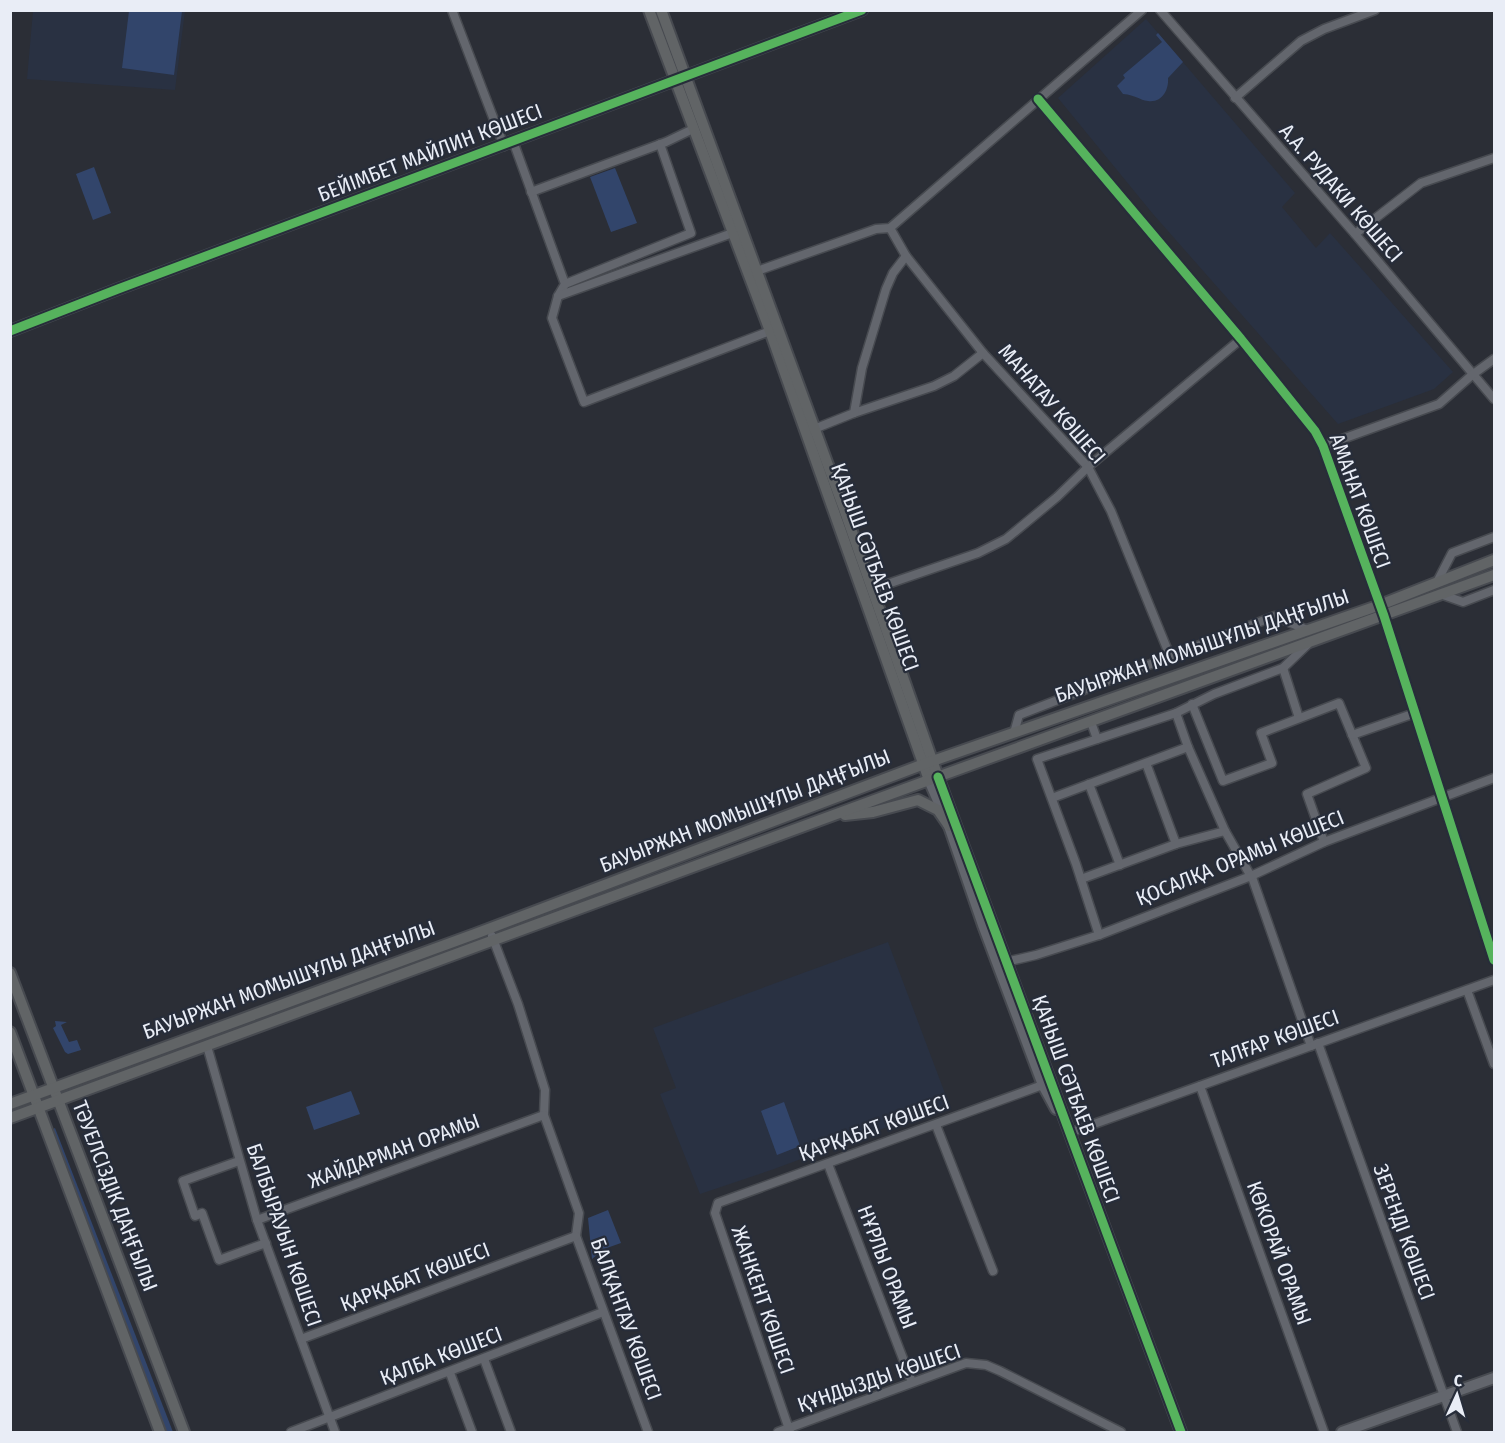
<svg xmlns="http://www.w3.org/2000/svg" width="1505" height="1443" viewBox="0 0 1505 1443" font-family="'Fira Sans Condensed',sans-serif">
	<rect width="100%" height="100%" fill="#2b2e36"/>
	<g fill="#293142">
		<polygon points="33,11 185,11 175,90 27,79"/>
		<polygon points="1146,19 1295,193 1282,207 1316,248 1330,233 1453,372 1434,389 1338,424 1153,214 1058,98"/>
		<polygon points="888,942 949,1104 774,1169 700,1194 660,1094 676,1088 653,1028"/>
	</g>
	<g fill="#32456b">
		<polygon points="129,11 182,11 174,75 122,68"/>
		<path d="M1158 33 1183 62 1168 78C1169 90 1162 103 1148 101 1139 100 1136 95 1123 94L1117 86 1125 78 1123 75 1162 42 1156 35Z"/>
		<polygon points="94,167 111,213 93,220 76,174"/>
		<polygon points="615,168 637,223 611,232 590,177"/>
		<polygon points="55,1021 67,1022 61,1025 69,1042 77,1040 81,1050 68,1054 65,1052 53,1028 56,1026"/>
		<polygon points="351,1091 360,1114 314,1130 306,1107"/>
		<polygon points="784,1102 800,1146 777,1155 761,1111"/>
		<polygon points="55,1128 173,1432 166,1432 49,1131"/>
		<polygon points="608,1210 621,1243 604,1249 592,1259 588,1218"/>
	</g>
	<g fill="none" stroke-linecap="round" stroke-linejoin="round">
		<defs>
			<g id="minor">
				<polyline points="452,10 504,146"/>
				<polyline points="1160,10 1355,234 1494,399"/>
				<polyline points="1235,98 1301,41 1324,29 1375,10"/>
				<polyline points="1038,99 1241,339 1315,431 1323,446 1384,616 1494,960"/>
				<polyline points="513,141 565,284 558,296 552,318 584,402 770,331"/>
				<polyline points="531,192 666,142 693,129"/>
				<polyline points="890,228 906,256 983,353 1088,467 1111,511 1170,656"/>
				<polyline points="1355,234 1421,183 1494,158"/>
				<polyline points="757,271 876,229 890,228 1142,10"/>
				<polyline points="565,284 691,233 660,144"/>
				<polyline points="558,296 738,231"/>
				<polyline points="854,413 934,386 954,376 983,353"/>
				<polyline points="809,431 854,413 862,368 886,289 893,273 906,256"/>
				<polyline points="1323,446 1439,404 1472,375 1494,359"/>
				<polyline points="1437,582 1452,553 1494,537"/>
				<polyline points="873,589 978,553 1006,539 1057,497 1088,467 1241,339"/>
				<polyline points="1443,595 1463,602 1494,590"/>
				<polyline points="1283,668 1299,718"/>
				<polyline points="1192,704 1223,781 1272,763 1261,733 1339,703 1366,768 1307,794 1324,842"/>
				<polyline points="1176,713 1188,747 1225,831 1253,880 1311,1046"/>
				<polyline points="1091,722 1097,739"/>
				<polyline points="1014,733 1019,715 1275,616 1307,630"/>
				<polyline points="1352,735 1415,713"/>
				<polyline points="1146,763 1176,844"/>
				<polyline points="1089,784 1120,865"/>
				<polyline points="1052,798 1188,747"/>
				<polyline points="1081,879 1176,844 1225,831"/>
				<polyline points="1099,935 1076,864 1037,759 1176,713 1214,694 1283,668 1308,644"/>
				<polyline points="492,936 518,1004 545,1090 544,1115"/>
				<polyline points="1001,963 1036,955 1099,935 1251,876 1324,842 1494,778"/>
				<polyline points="1467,990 1494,1064"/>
				<polyline points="1318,1043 1457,1432"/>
				<polyline points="207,1046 257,1220 335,1432"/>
				<polyline points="1200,1086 1324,1432"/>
				<polyline points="544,1115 579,1213 576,1236 648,1432"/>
				<polyline points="936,1125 993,1271"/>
				<polyline points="1069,1133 1494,980"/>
				<polyline points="239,1161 183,1181 195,1216 202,1213 219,1260 266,1243"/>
				<polyline points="828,1164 912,1382"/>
				<polyline points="257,1220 544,1115"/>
				<polyline points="301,1339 576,1236"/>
				<polyline points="484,1359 511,1432"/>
				<polyline points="450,1373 472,1432"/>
				<polyline points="291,1432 603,1312"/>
				<polyline points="778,1432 966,1363 986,1365 1000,1371 1121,1432"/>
				<polyline points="790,1432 715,1213 718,1203 1048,1083"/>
			</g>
			<g id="tertiary">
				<polyline points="10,331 118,289 862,10"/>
				<path d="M938 777C1019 995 1099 1214 1181 1432"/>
				<polyline points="929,780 949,826 983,925 1043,1085 1056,1109"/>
				<polyline points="1342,1432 1494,1378"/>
			</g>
			<g id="secondary">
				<polyline points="649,10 770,331 929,780"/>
				<polyline points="661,10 843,506 938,777"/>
				<polyline points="845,815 873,812 918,800 938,810 949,826"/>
				<polyline points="10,973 184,1432"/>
				<polyline points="10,1032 160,1432"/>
				<polyline points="10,1104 475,934 924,764 1380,605 1494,560"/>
				<polyline points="10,1118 929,780 1494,575"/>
			</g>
		</defs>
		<use href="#minor" stroke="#474a50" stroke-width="11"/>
		<use href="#tertiary" stroke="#474a50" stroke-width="14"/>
		<use href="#secondary" stroke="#474a50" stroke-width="14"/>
		<use href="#minor" stroke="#63666d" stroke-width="8"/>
		<use href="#tertiary" stroke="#63666d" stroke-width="10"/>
		<use href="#secondary" stroke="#616466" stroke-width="10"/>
		<defs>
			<g id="cycleway">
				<polyline points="1038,99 1241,339 1315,431 1323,446 1384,616 1494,960"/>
				<polyline points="10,331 118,289 862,10"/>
				<path d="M938 777C1019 995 1099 1214 1181 1432"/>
			</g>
		</defs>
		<use href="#cycleway" stroke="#272d3a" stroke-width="13"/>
		<use href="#cycleway" stroke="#56b35d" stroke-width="9"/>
	</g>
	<g text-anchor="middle" stroke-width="4.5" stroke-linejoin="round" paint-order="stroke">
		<g font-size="21" fill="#e9edf6" stroke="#272d3a">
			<text transform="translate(430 153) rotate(-21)" y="7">БЕЙІМБЕТ МАЙЛИН КӨШЕСІ</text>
			<text transform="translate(1341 193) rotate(49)" y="7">А.А. РУДАКИ КӨШЕСІ</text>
			<text transform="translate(1052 404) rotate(49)" y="7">МАНАТАУ КӨШЕСІ</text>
			<text transform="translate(1360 501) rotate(70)" y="7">АМАНАТ КӨШЕСІ</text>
			<text transform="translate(875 567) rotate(70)" y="7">ҚАНЫШ СӘТБАЕВ КӨШЕСІ</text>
			<text transform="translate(1202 646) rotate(-19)" y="7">БАУЫРЖАН МОМЫШҰЛЫ ДАҢҒЫЛЫ</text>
			<text transform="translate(745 811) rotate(-21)" y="7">БАУЫРЖАН МОМЫШҰЛЫ ДАҢҒЫЛЫ</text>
			<text transform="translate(1240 858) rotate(-22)" y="7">ҚОСАЛҚА ОРАМЫ КӨШЕСІ</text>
			<text transform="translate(289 980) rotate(-20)" y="7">БАУЫРЖАН МОМЫШҰЛЫ ДАҢҒЫЛЫ</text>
			<text transform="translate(1275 1039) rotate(-20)" y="7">ТАЛҒАР КӨШЕСІ</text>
			<text transform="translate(1076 1099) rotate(70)" y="7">ҚАНЫШ СӘТБАЕВ КӨШЕСІ</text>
			<text transform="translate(874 1128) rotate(-20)" y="7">ҚАРҚАБАТ КӨШЕСІ</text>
			<text transform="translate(394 1151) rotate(-20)" y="7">ЖАЙДАРМАН ОРАМЫ</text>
			<text transform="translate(115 1196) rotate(69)" y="7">ТӘУЕЛСІЗДІК ДАҢҒЫЛЫ</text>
			<text transform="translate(1404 1232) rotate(70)" y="7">ЗЕРЕНДІ КӨШЕСІ</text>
			<text transform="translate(284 1235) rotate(71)" y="7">БАЛБЫРАУЫН КӨШЕСІ</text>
			<text transform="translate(1279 1253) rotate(70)" y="7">КӨКОРАЙ ОРАМЫ</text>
			<text transform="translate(887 1267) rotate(69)" y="7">НҰРЛЫ ОРАМЫ</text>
			<text transform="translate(415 1277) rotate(-21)" y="7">ҚАРҚАБАТ КӨШЕСІ</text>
			<text transform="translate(763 1300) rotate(71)" y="7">ЖАНКЕНТ КӨШЕСІ</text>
			<text transform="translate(626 1319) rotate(70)" y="7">БАЛҚАНТАУ КӨШЕСІ</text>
			<text transform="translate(441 1356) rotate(-21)" y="7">ҚАЛБА КӨШЕСІ</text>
			<text transform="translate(879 1378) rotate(-19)" y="7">ҚҰНДЫЗДЫ КӨШЕСІ</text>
		</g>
	</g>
	<rect width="1505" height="1443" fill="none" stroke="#e9edf6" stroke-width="24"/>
	<g transform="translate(1457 1395) rotate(4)" stroke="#272d3a" stroke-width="4.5" paint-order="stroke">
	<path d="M0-4.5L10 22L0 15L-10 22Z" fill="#e9edf6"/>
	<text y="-9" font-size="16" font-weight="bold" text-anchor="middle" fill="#e9edf6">С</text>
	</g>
</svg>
